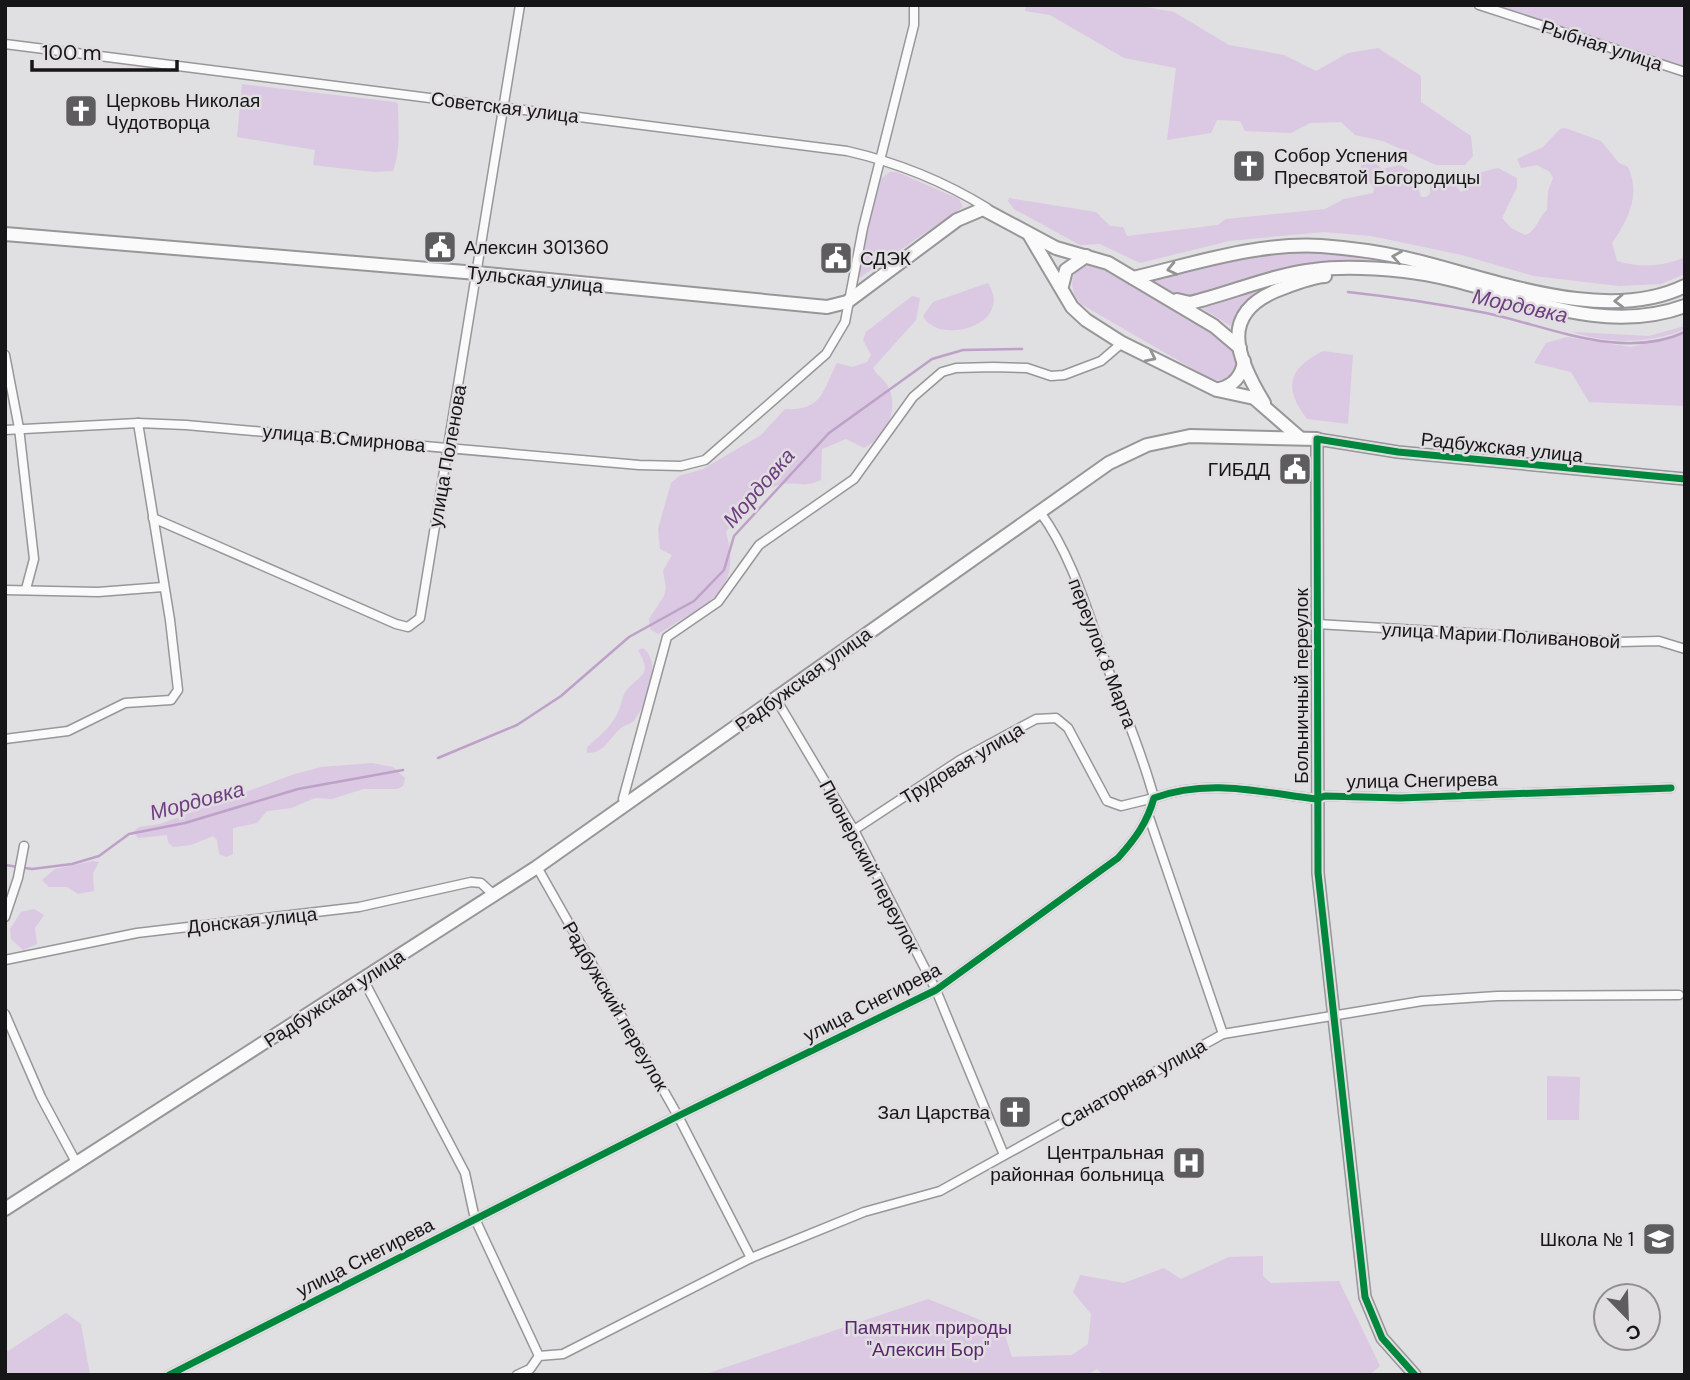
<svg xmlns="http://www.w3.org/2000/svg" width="1690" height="1380" viewBox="0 0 1690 1380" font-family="'DM Sans',sans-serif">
	<rect width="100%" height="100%" fill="#e0dfe1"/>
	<g fill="#dbc8e2">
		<polygon points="1026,5 1134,5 1174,12 1229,45 1284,55 1316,71 1348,53 1378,48 1421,76 1421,102 1471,136 1473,156 1465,165 1436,165 1383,141 1355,135 1341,122 1310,123 1291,133 1245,131 1240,121 1217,120 1211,133 1167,140 1176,68 1124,58 1050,15 1025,11"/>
		<polygon points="1471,5 1685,5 1685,75"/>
		<path d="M242 84 395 102 398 104C398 127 401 149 393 171L374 172 313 165 315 150 237 137Z"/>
		<path d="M1565 128 1601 141 1619 163 1628 167C1641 195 1628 220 1612 243L1617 261C1639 268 1663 267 1685 257V274L1661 284 1619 286 1534 276 1462 255 1371 236 1324 232 1229 241 1140 263 1100 244 1080 245 1014 209 1008 201 1009 198 1096 212 1110 226 1123 227 1127 236 1218 225 1226 219 1325 209 1344 199 1373 193 1374 188 1360 170 1361 165 1374 161 1382 169 1400 165 1414 173 1421 197H1426L1430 194V176L1449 178 1461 192 1465 190 1474 174 1498 168 1517 178V187L1502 218 1511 228 1525 235C1536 232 1538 218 1547 210L1548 191 1553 178 1550 172 1537 165 1521 168 1517 159 1543 147 1560 129Z"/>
		<polygon points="890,172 897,172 959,199 963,207 859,278 857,276 876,183"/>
		<polygon points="1299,251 1343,252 1387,260 1321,263 1192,297 1179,295 1153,281 1234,260"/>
		<path d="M1094 264 1230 344 1237 363C1232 375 1226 382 1212 380L1081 304C1066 286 1070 266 1094 264Z"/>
		<path d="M988 283C1015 326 937 346 923 316L933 302Z"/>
		<polygon points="1258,288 1238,310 1234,328 1200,307"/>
		<path d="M912 296 920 298 916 320 873 368C876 374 880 376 884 381 903 403 887 437 864 448L846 439 822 449 821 480C802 488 801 482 784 484 759 488 740 513 726 532 744 595 703 605 658 634L650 629 649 619 664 596 666 588 663 571 672 555 660 549 658 529 671 483 679 476 703 469 761 435 785 409C822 411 822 392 837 363L852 367 867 362 871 355 863 340 866 332Z"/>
		<path d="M1685 326V329C1651 344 1607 344 1573 332L1649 336Z"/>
		<polygon points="1685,334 1685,406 1589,402 1571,372 1534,363 1546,343 1567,337 1631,347"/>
		<path d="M1323 351 1353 355 1348 424 1307 419C1283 387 1288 369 1323 351Z"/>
		<path d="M643 648C663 663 647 703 635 719 632 724 626 724 621 728 610 737 604 754 587 753V747C599 737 613 725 619 710 621 705 622 699 624 694 637 674 655 678 638 650Z"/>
		<polygon points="372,763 393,767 405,778 403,786 397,789 363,789 332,799 315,798 291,808 267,811 257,823 233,828 233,854 226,857 219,854 217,840 213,836 191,845 173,847 168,842 167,835 138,838 133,832 139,827 160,824 292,775 321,767"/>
		<polygon points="93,861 99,862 93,873 94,891 78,894 67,887 49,887 42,880 55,869"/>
		<polygon points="34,909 44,915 35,928 37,944 23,950 11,939 10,929 21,912"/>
		<polygon points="1547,1076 1580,1077 1579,1120 1547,1120"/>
		<polygon points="1263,1256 1263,1276 1271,1283 1339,1281 1380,1366 1369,1375 1103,1375 1097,1369 1087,1375 703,1375 928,1299 1003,1329 1012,1357 1072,1355 1088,1344 1091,1314 1073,1292 1080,1275 1124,1283 1164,1268 1181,1279 1229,1257"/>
		<polygon points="66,1313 81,1324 90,1375 5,1375 5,1353"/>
	</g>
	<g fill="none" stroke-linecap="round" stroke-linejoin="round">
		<g stroke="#bea1c8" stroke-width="2.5">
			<path d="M1348 292C1394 297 1440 304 1486 313 1548 326 1622 361 1685 332"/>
			<polyline points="438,758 517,725 561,696 629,637 694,601 724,570 734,536 829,433 932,359 963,350 1022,349"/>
			<polyline points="5,865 32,869 72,864 99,856 129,834 185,823 298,789 403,770"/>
		</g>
		<defs>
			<g id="minor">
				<polyline points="1479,5 1685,72"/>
				<path d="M5 44 847 151C895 162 945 182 987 208"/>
				<polyline points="5,355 19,428 34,559 26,589"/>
				<polyline points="5,430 138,423 186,425 639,465 681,466 705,460 826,354 845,322 863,228 914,25 914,5"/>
				<polyline points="153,518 396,624 408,627 420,618 520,5"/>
				<polyline points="5,590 98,592 163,587"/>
				<polyline points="1317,624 1620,642 1659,641 1685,649"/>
				<polyline points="776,699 854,830 936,990 1004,1155"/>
				<polyline points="5,739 68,731 125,703 171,700 178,690 170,620 138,423"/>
				<polyline points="628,805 623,799 667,637 718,602 759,545 854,479 913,397 942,372 956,368 993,367 1027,368 1051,376 1064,375 1101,361 1122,343"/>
				<polyline points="1149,817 1223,1034"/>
				<path d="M854 830 960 760 1036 719 1056 718 1068 728 1107 801 1121 806 1154 798C1142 752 1123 710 1107 666 1088 614 1073 557 1040 512"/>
				<polyline points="537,867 678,1116 751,1258"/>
				<polyline points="5,917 18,878 24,846"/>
				<polyline points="5,960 137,933 359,907 471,882 481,883 494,895"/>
				<polyline points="363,979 465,1173 475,1219 539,1356"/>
				<polyline points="5,1014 41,1097 77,1164"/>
				<path d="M169 1375 678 1116 936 990 1118 858C1135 839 1147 823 1154 798 1208 778 1260 792 1316 799L1325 796 1400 798 1671 788"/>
				<polyline points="517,1375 530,1369 539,1356 563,1354 751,1258 864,1212 940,1191 1223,1034 1422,1001 1497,996 1679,995"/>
			</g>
			<polyline id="tertiary" points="1415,1375 1382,1338 1365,1297 1318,873 1317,439 1398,452 1685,479"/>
			<g id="secondary">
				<polyline points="5,234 477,273 827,307 847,302 957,220 983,209 1056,248 1108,263 1214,326 1240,348"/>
				<polyline points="1030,236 1072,307 1086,320 1122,343 1217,390 1254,398 1300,438"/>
				<path d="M1133 278C1193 264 1259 242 1321 246 1349 248 1378 252 1405 258 1488 277 1603 326 1685 286"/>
				<polyline points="1062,286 1066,270 1086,256"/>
				<path d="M1177 300 1190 303C1231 293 1272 275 1314 270 1342 266 1375 268 1404 271 1498 281 1589 341 1685 306"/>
				<path d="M1219 389C1233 386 1242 376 1244 361"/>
				<path d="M1264 403C1235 355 1218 311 1283 288 1296 283 1311 277 1325 276"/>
				<polyline points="5,1209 537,867 1109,463 1147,445 1190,436 1317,439"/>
			</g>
		</defs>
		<use href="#minor" stroke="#979698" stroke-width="11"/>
		<use href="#tertiary" stroke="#979698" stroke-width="14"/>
		<use href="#secondary" stroke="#979698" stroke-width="16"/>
		<use href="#minor" stroke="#fafafa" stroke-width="8"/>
		<use href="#tertiary" stroke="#fafafa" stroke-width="10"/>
		<use href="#secondary" stroke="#fafafa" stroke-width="12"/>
		<defs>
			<g id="cycleway">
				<path d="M169 1375 678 1116 936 990 1118 858C1135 839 1147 823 1154 798 1208 778 1260 792 1316 799L1325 796 1400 798 1671 788"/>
				<polyline points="1415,1375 1382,1338 1365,1297 1318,873 1317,439 1398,452 1685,479"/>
			</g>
		</defs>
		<use href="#cycleway" stroke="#e1dee2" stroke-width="11"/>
		<use href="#cycleway" stroke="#00873e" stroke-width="7"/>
	</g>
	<defs><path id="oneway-chevron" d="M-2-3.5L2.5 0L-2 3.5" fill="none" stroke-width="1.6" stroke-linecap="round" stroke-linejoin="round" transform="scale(1.75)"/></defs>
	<g stroke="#939394">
		<use href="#oneway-chevron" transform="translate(1397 257) rotate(-170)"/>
		<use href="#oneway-chevron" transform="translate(1172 269) rotate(167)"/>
		<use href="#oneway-chevron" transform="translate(1619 301) rotate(178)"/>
		<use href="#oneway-chevron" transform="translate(1151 357) rotate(26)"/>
	</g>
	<defs>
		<symbol id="church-square" viewBox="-11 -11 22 22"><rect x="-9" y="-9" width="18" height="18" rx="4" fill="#5d5c5e" stroke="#e1dee2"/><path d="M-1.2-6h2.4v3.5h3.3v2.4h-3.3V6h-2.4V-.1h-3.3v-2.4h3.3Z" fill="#fff"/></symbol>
		<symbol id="civic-square" viewBox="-11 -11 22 22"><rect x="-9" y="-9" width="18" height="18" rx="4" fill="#5d5c5e" stroke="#e1dee2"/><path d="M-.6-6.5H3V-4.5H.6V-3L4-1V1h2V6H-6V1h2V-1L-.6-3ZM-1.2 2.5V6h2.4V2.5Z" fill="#fff"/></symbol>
		<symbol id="hospital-square" viewBox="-11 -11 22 22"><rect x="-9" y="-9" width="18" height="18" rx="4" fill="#5d5c5e" stroke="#e1dee2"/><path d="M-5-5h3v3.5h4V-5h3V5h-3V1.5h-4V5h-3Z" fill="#fff"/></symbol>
		<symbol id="school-square" viewBox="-11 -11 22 22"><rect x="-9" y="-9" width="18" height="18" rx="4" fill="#5d5c5e" stroke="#e1dee2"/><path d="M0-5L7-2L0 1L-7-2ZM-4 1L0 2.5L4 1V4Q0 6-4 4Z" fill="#fff"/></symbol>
	</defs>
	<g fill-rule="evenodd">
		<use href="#church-square" x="62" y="92" width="38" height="38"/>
		<use href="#church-square" x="1230" y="147" width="38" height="38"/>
		<use href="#civic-square" x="421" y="228" width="38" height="38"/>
		<use href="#civic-square" x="817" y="239" width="38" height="38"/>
		<use href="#civic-square" x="1276" y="450" width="38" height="38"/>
		<use href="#church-square" x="996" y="1093" width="38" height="38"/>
		<use href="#hospital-square" x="1170" y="1144" width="38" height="38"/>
		<use href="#school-square" x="1640" y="1220" width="38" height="38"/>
	</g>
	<g text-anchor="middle" stroke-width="5" stroke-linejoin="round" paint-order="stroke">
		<g font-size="19" fill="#161517" stroke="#e1dee2">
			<text transform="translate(1602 45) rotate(18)" y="7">Рыбная улица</text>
			<text transform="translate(505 107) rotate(7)" y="7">Советская улица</text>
			<text transform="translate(535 279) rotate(6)" y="7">Тульская улица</text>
			<text transform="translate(344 438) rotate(5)" y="7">улица В.Смирнова</text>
			<text transform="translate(1502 447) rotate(6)" y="7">Радбужская улица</text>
			<text transform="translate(447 456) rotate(-80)" y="7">улица Поленова</text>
			<text transform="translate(1501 635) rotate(3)" y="7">улица Марии Поливановой</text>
			<text transform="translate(1103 653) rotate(69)" y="7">переулок 8 Марта</text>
			<text transform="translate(803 679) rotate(-36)" y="7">Радбужская улица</text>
			<text transform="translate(1301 686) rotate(-90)" y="7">Больничный переулок</text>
			<text transform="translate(962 763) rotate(-31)" y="7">Трудовая улица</text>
			<text transform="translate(1422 780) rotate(-1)" y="7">улица Снегирева</text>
			<text transform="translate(870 866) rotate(62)" y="7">Пионерский переулок</text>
			<text transform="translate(252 920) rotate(-6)" y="7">Донская улица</text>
			<text transform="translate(334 998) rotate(-33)" y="7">Радбужская улица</text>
			<text transform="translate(872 1002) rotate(-27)" y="7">улица Снегирева</text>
			<text transform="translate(616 1006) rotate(60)" y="7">Радбужский переулок</text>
			<text transform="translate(1133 1083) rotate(-29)" y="7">Санаторная улица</text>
			<text transform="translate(365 1257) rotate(-27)" y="7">улица Снегирева</text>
		</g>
		<g font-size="19" fill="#161517" stroke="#e1dee2" text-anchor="start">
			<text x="106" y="107">Церковь Николая<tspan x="106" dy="22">Чудотворца</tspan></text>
			<text x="1274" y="162">Собор Успения<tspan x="1274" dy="22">Пресвятой Богородицы</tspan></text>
			<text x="464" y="254">Алексин 301360</text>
			<text x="860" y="265">СДЭК</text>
			<text x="1270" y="476" text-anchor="end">ГИБДД</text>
			<text x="990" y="1119" text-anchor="end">Зал Царства</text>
			<text x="1164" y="1159" text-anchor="end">Центральная<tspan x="1164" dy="22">районная больница</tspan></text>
			<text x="1634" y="1246" text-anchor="end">Школа № 1</text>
		</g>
		<g font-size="19" fill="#592669" stroke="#e1dee2">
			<text x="928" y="1334">Памятник природы<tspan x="928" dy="22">"Алексин Бор"</tspan></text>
		</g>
		<g font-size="21" font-style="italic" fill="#6f3c81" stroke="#e1dee2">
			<text transform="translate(1520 306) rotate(12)" y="7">Мордовка</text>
			<text transform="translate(759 488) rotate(-49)" y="7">Мордовка</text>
			<text transform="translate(197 801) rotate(-15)" y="7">Мордовка</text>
		</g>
	</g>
	<rect width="1690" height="1380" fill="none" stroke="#161517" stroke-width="14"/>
	<g transform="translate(1627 1317) rotate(157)"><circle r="33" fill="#e1dee2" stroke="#908e91" stroke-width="2"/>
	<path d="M0-5L12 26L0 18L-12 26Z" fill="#5d5c5e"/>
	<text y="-10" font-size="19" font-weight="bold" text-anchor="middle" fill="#161517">С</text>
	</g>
	<path d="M32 60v10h145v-10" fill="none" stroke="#161517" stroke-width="3.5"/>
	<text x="42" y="60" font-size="21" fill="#161517" stroke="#e1dee2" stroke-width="5" paint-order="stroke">100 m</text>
</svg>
